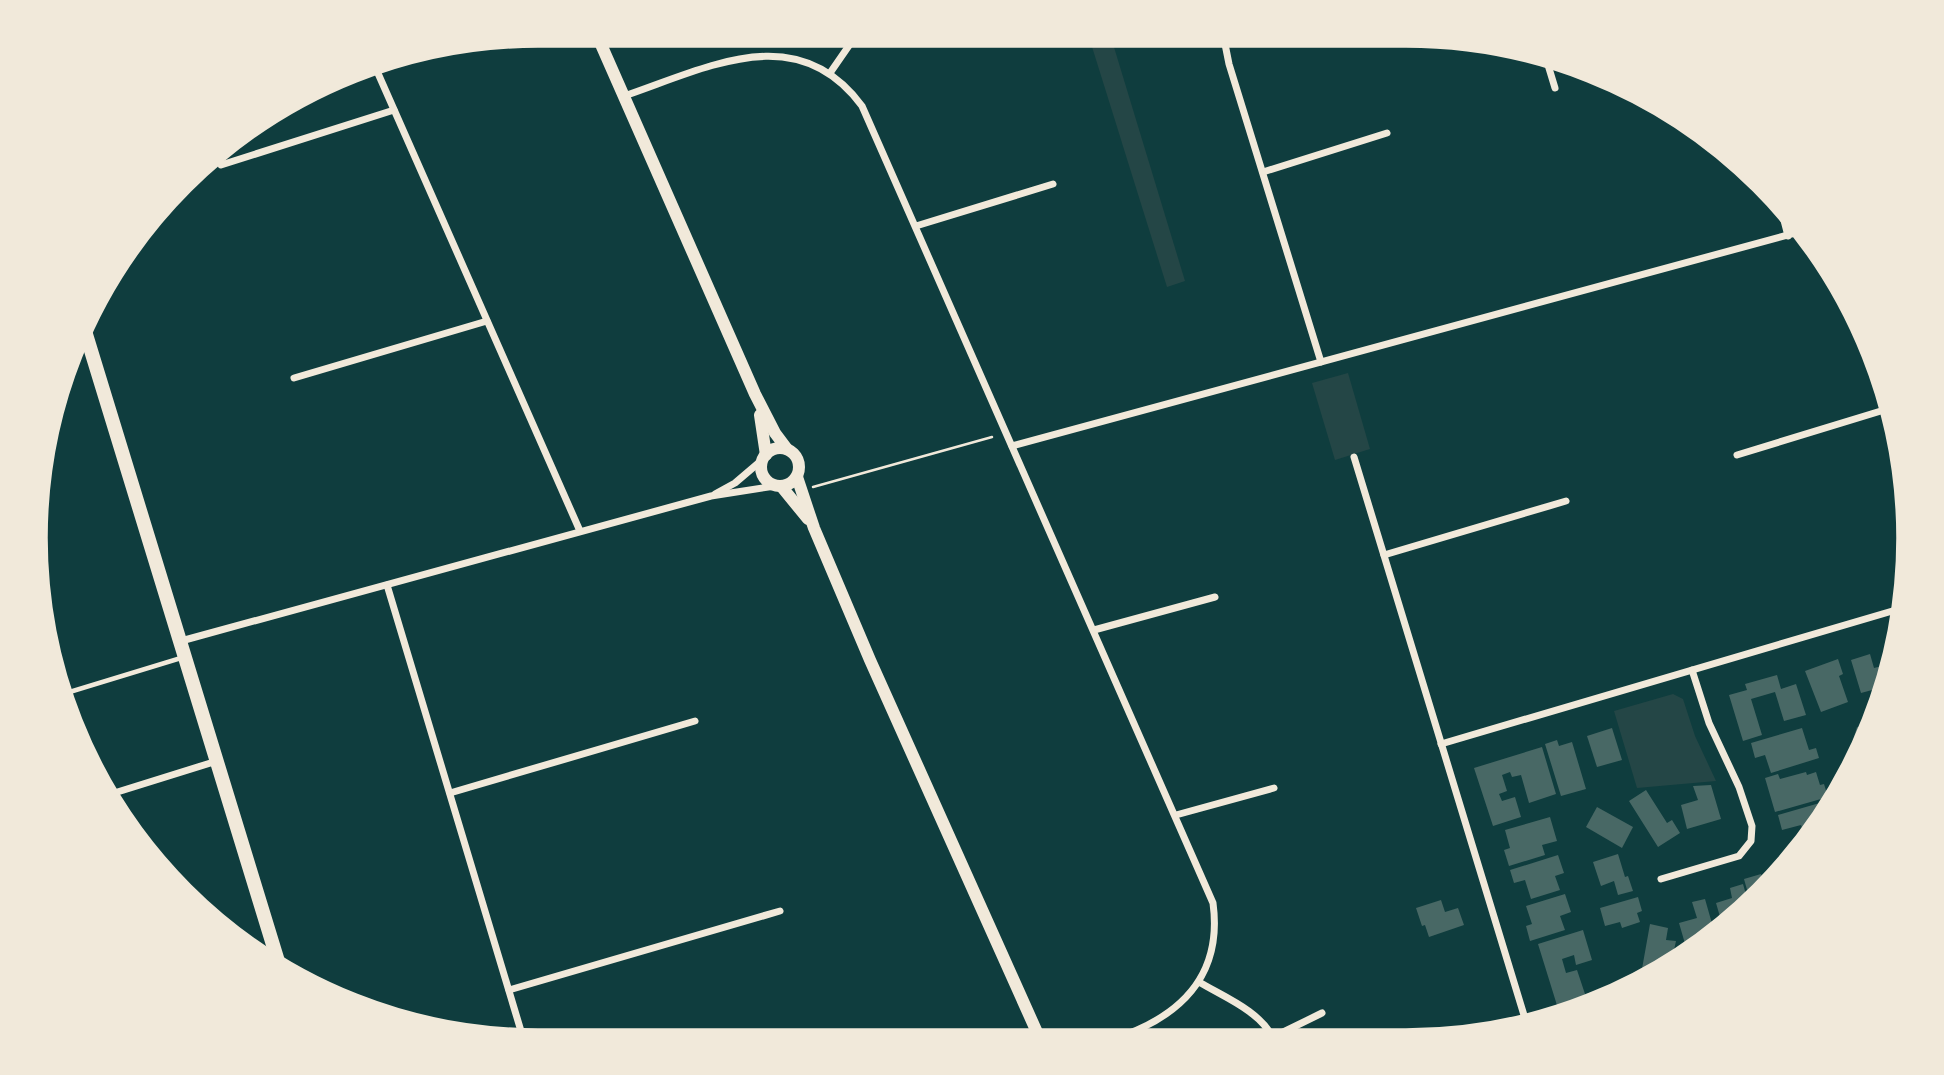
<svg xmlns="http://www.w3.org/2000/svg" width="1944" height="1075" viewBox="0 0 1944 1075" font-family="Lora,serif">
	<rect width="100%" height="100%" fill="#0f3d3e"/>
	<g fill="#244646">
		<polygon points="1088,34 1110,34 1185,281 1167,287"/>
		<polygon points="1348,373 1370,449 1335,460 1312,383"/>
		<polygon points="1673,694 1683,699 1695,736 1716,781 1637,788 1614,711"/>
	</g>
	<g fill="#486865">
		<polygon points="1870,654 1874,668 1882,666 1887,686 1861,693 1851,660"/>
		<polygon points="1838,659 1843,674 1839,676 1848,702 1821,712 1805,671"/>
		<polygon points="1777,675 1781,689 1796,684 1806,715 1784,721 1775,692 1751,699 1762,735 1743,741 1729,695 1747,690 1745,684"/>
		<polygon points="1867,717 1875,720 1857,759 1848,757 1857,727 1864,728"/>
		<polygon points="1612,728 1622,760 1597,767 1587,736"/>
		<polygon points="1802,728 1809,750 1816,748 1819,758 1771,773 1765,755 1755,758 1751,743"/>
		<polygon points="1557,740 1559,746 1572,742 1586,789 1561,796 1545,744"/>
		<polygon points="1542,747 1556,794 1529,803 1521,775 1512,777 1510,772 1502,775 1507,791 1499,794 1502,801 1515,797 1521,817 1493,826 1474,768"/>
		<polygon points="1806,772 1807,775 1816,772 1820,785 1824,784 1828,797 1775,812 1765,778 1778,774 1780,779"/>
		<polygon points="1711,785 1721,819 1687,829 1681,805 1698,800 1693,786"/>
		<polygon points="1646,790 1667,823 1672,820 1680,833 1658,847 1629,801"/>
		<polygon points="1837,798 1812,830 1804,833 1801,825 1782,830 1778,815"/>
		<polygon points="1597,807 1633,827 1622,848 1586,827"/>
		<polygon points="1550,817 1557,841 1542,845 1545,855 1509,866 1504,850 1510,848 1505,830"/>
		<polygon points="1618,854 1625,877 1628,876 1633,891 1618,895 1614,881 1601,886 1593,862"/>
		<polygon points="1558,855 1564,873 1555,876 1560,890 1531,899 1525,880 1514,883 1510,870"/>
		<polygon points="1761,874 1766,890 1751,904 1744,879"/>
		<polygon points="1743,884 1749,905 1723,927 1716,903 1732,898 1730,888"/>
		<polygon points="1565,894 1571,912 1560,916 1565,930 1530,941 1526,926 1532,924 1526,906"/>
		<polygon points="1638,897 1642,911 1637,913 1640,922 1622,928 1620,922 1605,926 1600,908"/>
		<polygon points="1705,899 1715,934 1688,954 1679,923 1697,918 1692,902"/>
		<polygon points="1441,900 1445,912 1458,908 1464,925 1429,937 1425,925 1422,926 1416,908"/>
		<polygon points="1650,924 1668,928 1666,940 1676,941 1672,959 1667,958 1666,967 1640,980"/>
		<polygon points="1583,930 1592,960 1576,965 1574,955 1562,959 1566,973 1577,970 1585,994 1599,990 1602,999 1583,1008 1560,1015 1538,944"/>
	</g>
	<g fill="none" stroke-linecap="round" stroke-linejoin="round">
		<polyline stroke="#f1e9da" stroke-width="2.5" points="813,487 992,437"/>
		<polyline stroke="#f1e9da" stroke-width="4.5" points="63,694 181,658"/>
		<g stroke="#f1e9da" stroke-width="7">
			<polyline points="1223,34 1229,64 1321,362"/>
			<polyline points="1545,55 1555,88"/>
			<polyline points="373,62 580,531"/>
			<polyline points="830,73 857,34"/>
			<path d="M624 96C707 68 797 18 862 106L1213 903C1223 977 1179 1018 1113 1039"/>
			<polyline points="221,165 394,110"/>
			<polyline points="1263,172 1387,133"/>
			<polyline points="1779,201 1788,236"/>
			<polyline points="1794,217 1799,232"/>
			<polyline points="916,226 1053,184"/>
			<polyline points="294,378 487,321"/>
			<polyline points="1012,446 1806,230"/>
			<polyline points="1737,455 1894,407"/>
			<polyline points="1354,457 1527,1025"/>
			<polyline points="715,494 735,483 762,460"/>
			<polyline points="1384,555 1566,501"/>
			<polyline points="387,585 524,1041"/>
			<polyline points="1094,630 1215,597"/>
			<polyline points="181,641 711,496 775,486"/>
			<polyline points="1441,744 1906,607"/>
			<polyline points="450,793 695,721"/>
			<polyline points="111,794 217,761"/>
			<polyline points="1176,815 1274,788"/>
			<polyline points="1661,879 1739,856 1751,841 1752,826 1739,787 1709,723 1692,670"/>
			<path d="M1199 982C1224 997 1260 1011 1273 1038"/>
			<polyline points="509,990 780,911"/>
			<polyline points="1273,1037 1322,1013"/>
		</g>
		<g stroke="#f1e9da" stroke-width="12">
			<polyline points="596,33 755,394 775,433 787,449"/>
			<polyline points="760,415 766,455"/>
			<circle cx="780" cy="467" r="19"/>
			<polyline points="797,477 814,528 870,660 1040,1039"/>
			<polyline points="781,486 808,519"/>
		</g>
		<polyline stroke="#f1e9da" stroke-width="14" points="85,331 281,971"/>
	</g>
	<path d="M0 0H1944V1075H0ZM538 46H1406A492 492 0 0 1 1898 538V538A492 492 0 0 1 1406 1030H538A492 492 0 0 1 46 538V538A492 492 0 0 1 538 46Z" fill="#f1e9da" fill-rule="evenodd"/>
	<path fill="none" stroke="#f1e9da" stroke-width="3.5" d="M538 46H1406A492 492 0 0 1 1898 538V538A492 492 0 0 1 1406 1030H538A492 492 0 0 1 46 538V538A492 492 0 0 1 538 46Z"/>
</svg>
